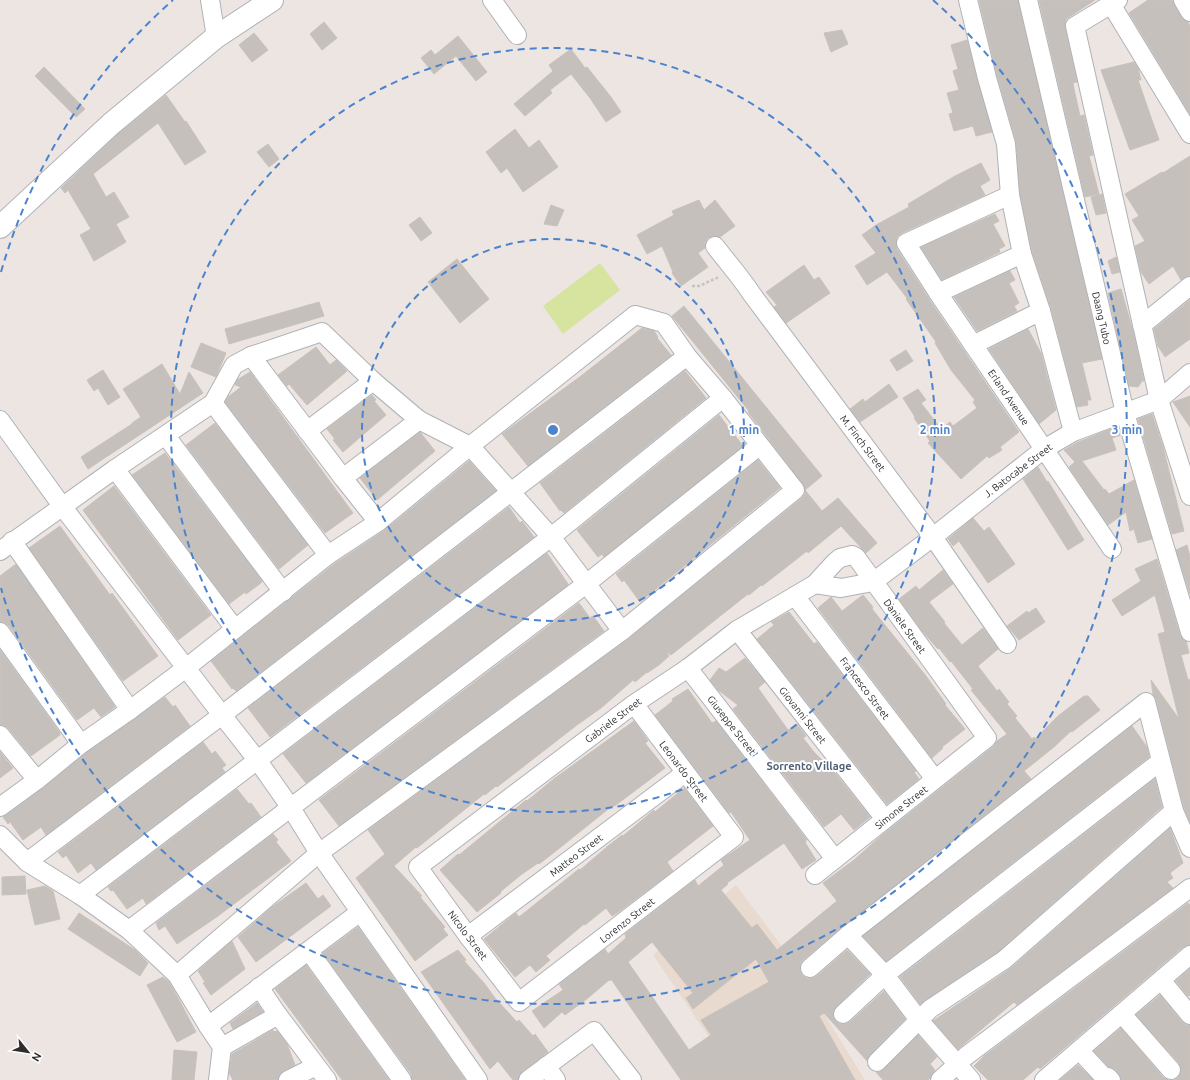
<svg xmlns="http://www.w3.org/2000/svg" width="1190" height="1080" viewBox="0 0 1190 1080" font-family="Ubuntu,sans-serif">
	<rect width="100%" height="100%" fill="#ede5e1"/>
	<polygon fill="#e9dad0" points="736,885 784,949 865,1080 738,1080 653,955"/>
	<polygon fill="#d7e4a0" points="600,263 620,290 563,334 543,306"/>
	<g fill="#c6c0bc" stroke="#c9c1bb" fill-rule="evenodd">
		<polygon points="979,0 1018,0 1102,359 1082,363 1091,400 1087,400 1088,405 1077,407 1051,308 1032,251 1020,194 1016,141 997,75"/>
		<polygon points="1039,0 1095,0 1066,19 1065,28 1077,82 1073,83 1074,89 1080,116 1084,115 1093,155 1089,156 1099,194 1085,197"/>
		<polygon points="1148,0 1172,0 1181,17 1188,22 1190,26 1190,114 1129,13"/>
		<polygon points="324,22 337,38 322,50 310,34"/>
		<polygon points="842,30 848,44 831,52 824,33"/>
		<polygon points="254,33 268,50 252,62 239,45"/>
		<polygon points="458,36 487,72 476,81 456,56 434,74 421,58 431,50 435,55"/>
		<polygon points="967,40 992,132 976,136 973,126 954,131 949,114 953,113 947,93 959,90 953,71 958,69 951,45"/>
		<polygon points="571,49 585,68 587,67 611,97 621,112 606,122 590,98 571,74 550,90 552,93 525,116 514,104 553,71 549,65"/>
		<polygon points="1134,62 1138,68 1141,80 1138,80 1159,140 1130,150 1101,70"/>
		<polygon points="44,67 85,109 76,117 35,76"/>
		<polygon points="166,95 185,122 186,121 206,152 185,165 158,123 93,174 106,197 114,192 129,217 116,224 126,242 94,261 80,235 91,229 68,190 65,193 61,188 119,133"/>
		<polygon points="515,129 529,148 539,140 558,167 523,192 507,168 501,173 486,152"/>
		<polygon points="268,144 279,159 269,167 257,152"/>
		<polygon points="1190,156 1190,275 1181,280 1173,266 1149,284 1141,272 1135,246 1145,241 1132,220 1139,216 1125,194 1162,172 1163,173"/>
		<polygon points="981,163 990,180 980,186 985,195 902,233 897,237 896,243 897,249 929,299 1019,432 1000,447 1002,450 989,458 987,456 961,479 928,443 930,441 914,418 915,417 903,398 918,389 926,400 921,403 941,429 950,422 953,426 977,408 973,402 975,400 951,370 935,343 936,342 906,299 907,298 887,272 867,285 855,266 876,253 862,235 876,225 909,207 908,204 955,176"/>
		<polygon points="1102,194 1106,213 1096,215 1091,197"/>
		<polygon points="699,200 704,210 715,200 735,226 720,237 714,236 708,238 705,242 705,248 698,253 708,267 681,286 672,273 673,272 662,246 647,254 637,235 674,215 672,211"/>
		<polygon points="551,205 564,210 557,226 544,224"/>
		<polygon points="995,214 999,221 993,224 1005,246 999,249 1000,252 942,280 921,247"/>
		<polygon points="420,217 432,233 421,241 409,225"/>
		<polygon points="1116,257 1120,272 1112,274 1108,261"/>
		<polygon points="457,259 489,299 460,323 428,282"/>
		<polygon points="804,265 814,280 819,277 830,293 786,323 774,307 777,305 766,292"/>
		<polygon points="1010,271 1015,280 1009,283 1019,303 1014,306 1017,311 977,331 954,297"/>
		<polygon points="1121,289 1134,335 1144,381 1142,381 1138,387 1129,386 1108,293"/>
		<polygon points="1190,300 1190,339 1165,357 1158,346 1154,329"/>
		<polygon points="319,302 324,316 229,344 225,329"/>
		<polygon points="684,306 822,476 805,490 803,484 748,412 749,411 672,316"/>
		<polygon points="642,328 654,331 658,337 657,338 671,355 528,466 502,434 581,376"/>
		<polygon points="1028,329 1041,353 1056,410 1039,424 989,349"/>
		<polygon points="201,343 226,353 216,377 191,367"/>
		<polygon points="316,347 330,365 336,360 347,371 307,405 289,384 287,386 278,375"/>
		<polygon points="906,350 913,361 897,371 890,360"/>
		<polygon points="162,364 180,394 189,372 203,393 88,469 81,457 132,424 132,423 141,417 123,389"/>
		<polygon points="103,370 120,397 108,405 98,388 94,391 87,380"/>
		<polygon points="685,371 706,398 564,513 561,510 560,511 540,483"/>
		<polygon points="250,372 353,513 325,533 225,402 228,397 241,387 235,385 237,380"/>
		<polygon points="889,384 898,397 860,422 850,409 863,399 865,402"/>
		<polygon points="372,395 376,400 374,401 386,415 343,452 333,440 335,439 327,429"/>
		<polygon points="1190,396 1190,427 1173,402"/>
		<polygon points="1152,414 1163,447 1184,531 1172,534 1138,419"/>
		<polygon points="719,415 743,446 604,557 602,554 598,557 577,530"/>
		<polygon points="215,423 308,545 279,569 186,445"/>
		<polygon points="1118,426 1121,435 1112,438 1116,450 1082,461 1104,490 1105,489 1109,494 1134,480 1152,539 1138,543 1134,529 1130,531 1126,512 1108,525 1069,467 1075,462 1064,450 1078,442"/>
		<polygon points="420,432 435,451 377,500 360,478"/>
		<polygon points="165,453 262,581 261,583 246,594 245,592 229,604 132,475"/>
		<polygon points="758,460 780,488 640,602 624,580 622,582 616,574"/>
		<polygon points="469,461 496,491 236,691 233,688 232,689 211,661 334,564 385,530"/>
		<polygon points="1038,467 1047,482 1048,481 1084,540 1068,550 1023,479"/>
		<polygon points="114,486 211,615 178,640 83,510"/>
		<polygon points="805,490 822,511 838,498 877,543 866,553 841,526 808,553 807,551 762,586 761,585 749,595 748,594 671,655 666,651 669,656 659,665 647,673 647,672 635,682 633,680 601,708 577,725 497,787 496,786 485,795 484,794 417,848 416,847 394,866 422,896 420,897 445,927 443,929 448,935 415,961 356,878 385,854 368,830 628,639 802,498 805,494"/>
		<polygon points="509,507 520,523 522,521 534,537 270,737 248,708"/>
		<polygon points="973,518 984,531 989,527 1015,564 988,583 959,541 953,546 948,539"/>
		<polygon points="60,526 110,595 112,593 158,656 123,681 29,548"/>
		<polygon points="1187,545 1190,557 1190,594 1176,550"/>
		<polygon points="547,553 568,584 567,586 306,783 283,754"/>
		<polygon points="1157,559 1180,635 1183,639 1186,641 1189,653 1181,655 1188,680 1190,679 1190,822 1184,808 1156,699 1153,694 1151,680 1179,719 1158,634 1165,632 1155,595 1122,616 1112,600 1141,581 1135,569"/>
		<polygon points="16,564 115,707 101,717 94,708 77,720 9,626 5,623 0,622 0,576"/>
		<path d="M943 570 953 584 929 602 945 622 944 623 962 645 983 628 998 649 978 666 997 691 999 689 1009 702 1007 704 1017 716 1015 718 1032 739 1034 737 1035 739 1058 716 1084 696H1088L1100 710 1072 732 1071 731 1054 747 1024 771 1031 779 842 927 803 960 800 964V970L802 975 806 978H812L817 976 847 950 870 974 836 1007 833 1011V1017L835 1021 840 1024H846L850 1022 884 991 905 1019 870 1055 867 1061 824 1013 819 1016 855 1080H681L611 979 610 981 609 980 588 998 565 1015 562 1012 544 1028 532 1011 563 990 559 984 605 949 608 954 626 938 625 934 695 880 698 886 724 865 721 860 750 840 731 812 729 813 655 715 673 701 672 699 688 689 712 723 716 721 807 840 805 841 806 844 816 860 802 869 784 843 727 883 728 884 721 890 752 928 757 924 777 950 837 901 823 883 854 860 881 836 994 746 997 741 1007 734 971 690 973 689 951 661 950 662 939 648 938 649 922 631 899 599 916 586 919 590ZM652 942 693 993 686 998 693 1009 756 959 769 982 701 1020 711 1035 689 1050 628 962Z"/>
		<polygon points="863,595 873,607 872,609 926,676 946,704 945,705 965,729 942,747 943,748 932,758 818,608 831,597 842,611"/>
		<polygon points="579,603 590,618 593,616 604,631 339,826 319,800"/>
		<polygon points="1036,608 1045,622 1019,640 1007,626 1027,611 1028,613"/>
		<polygon points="789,612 814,644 817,642 916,771 914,772 919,779 887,804 757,639 774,625 771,622"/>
		<polygon points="0,650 60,733 60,735 31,756 8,728 4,725 0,725"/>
		<polygon points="745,658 765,682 758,688 788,730 797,724 806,736 803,738 814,752 836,774 870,817 854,830 841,814 824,827 733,709 738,705 718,690 710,680 719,668 726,672"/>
		<polygon points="165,697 173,707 175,705 190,726 46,835 41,827 23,840 10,822 8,824 3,817 43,788 87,752"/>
		<polygon points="634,721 648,741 645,743 665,768 628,796 613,807 612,806 552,854 539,864 538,863 522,874 500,892 501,893 477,912 440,870 458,854 459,855 526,800 527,801 555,778"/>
		<polygon points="1132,726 1147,747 1149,757 886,961 863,936"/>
		<polygon points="203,742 212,754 215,751 226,765 222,768 225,772 96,870 91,863 78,873 66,855 63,858 58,852"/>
		<polygon points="0,752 13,768 0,778"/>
		<polygon points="1155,779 1162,807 998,952 920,1004 900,977"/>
		<polygon points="684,788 713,826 667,862 673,871 617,913 612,916 606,908 585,925 584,924 546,956 550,960 536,972 530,965 515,977 484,939 516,913 519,917 579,869 580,870 608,846 622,835 623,836 654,810 655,812"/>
		<polygon points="237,789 249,804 251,803 261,817 146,904 143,898 127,909 113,890 111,891 108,887"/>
		<polygon points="1170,828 1183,863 1170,873 1173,878 1167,882 1173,888 1017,1005 1014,1002 958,1049 933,1021 1011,968"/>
		<polygon points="273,834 278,840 276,842 291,861 218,916 177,944 165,926 159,930 156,923"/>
		<polygon points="25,876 26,894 2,895 2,877"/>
		<polygon points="306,883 318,899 323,895 331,906 256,962 238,937 272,907"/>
		<polygon points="45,886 53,891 60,919 35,925 27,890"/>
		<polygon points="1188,903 1190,905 1190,945 1183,947 1040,1069 1038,1067 1023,1080 988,1080 974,1066 984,1056"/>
		<polygon points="79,913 135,950 148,963 140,976 68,929"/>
		<polygon points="358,927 454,1064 465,1080 412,1080 411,1074 323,953"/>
		<polygon points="232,941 245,969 211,995 203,983 205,982 198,971"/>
		<polygon points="458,950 466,960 464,961 484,983 495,998 517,1022 519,1020 533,1036 535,1034 548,1052 522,1072 519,1075 518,1080 513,1080 498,1061 490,1069 421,972"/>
		<polygon points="306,965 389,1080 342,1080 275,989"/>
		<polygon points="1190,969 1190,995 1188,996 1176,981"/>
		<polygon points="163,977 169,982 177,996 196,1032 177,1042 147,985"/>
		<polygon points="1160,995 1182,1022 1186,1025 1190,1025 1190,1080 1174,1080 1178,1078 1181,1073 1181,1068 1179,1063 1136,1015"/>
		<polygon points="257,1003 263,1012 233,1029 230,1023"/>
		<polygon points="1121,1028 1163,1077 1168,1080 1121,1080 1118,1073 1115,1069 1109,1067 1094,1051"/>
		<polygon points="273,1030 274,1032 277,1031 287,1044 295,1065 283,1071 279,1075 278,1080 233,1080 229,1073 232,1054"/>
		<polygon points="918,1035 937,1057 930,1064 935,1070 930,1078 928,1080 883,1080 876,1072 880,1072 884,1069"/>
		<polygon points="174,1050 197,1052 194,1080 172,1080"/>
		<polygon points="1078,1065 1093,1080 1060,1080"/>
	</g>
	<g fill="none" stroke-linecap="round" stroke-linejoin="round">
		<defs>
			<g id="street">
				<polyline points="210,0 216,37"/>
				<polyline points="492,0 517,35"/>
				<polyline points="968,0 987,78 1006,144 1010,195 1022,254 1041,311 1073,432"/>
				<polyline points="1028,0 1125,413 1190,632"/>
				<polyline points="1118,0 1075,26 1159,400 1190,496"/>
				<polyline points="1183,0 1190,12"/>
				<polyline points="1111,4 1190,134"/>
				<polyline points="1010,195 906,243 938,293 1112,549"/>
				<path d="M715 246C727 262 740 276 751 293L933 537 1007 644"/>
				<polyline points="938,293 1022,254"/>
				<polyline points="1142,325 1190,286"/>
				<polyline points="973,345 1041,311"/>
				<polyline points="251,356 343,478 378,522"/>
				<polyline points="213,403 328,555"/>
				<polyline points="0,420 62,506 186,668 222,715 258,761 291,808 319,853 478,1080"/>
				<polyline points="307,431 373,381"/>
				<polyline points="166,436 283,592"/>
				<polyline points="115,469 235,629"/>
				<polyline points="343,478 419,420"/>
				<polyline points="12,541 130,710"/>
				<polyline points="0,551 115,469 213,403 234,365 251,356 322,332 373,381 419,420 470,446 551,537 622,631"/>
				<polyline points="815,584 841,588 873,582 933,537 1044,449 1073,432 1159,400 1190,373"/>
				<polyline points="795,596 935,779"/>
				<polyline points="737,630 885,819"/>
				<polyline points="0,632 81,744"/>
				<polyline points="688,668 835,859"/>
				<polyline points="634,704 734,837 519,1002 468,936 418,867 634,704 688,668 737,630 815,584 835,562 840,558 852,555 856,557 987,738 815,875"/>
				<polyline points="0,735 37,780"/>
				<polyline points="0,807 37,780 81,744 130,710 186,668 328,555 378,522 470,446 635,315 664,323 687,356 723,398 795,490 622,631 319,853 177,975"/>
				<polyline points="0,835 27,862 80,895 129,930 177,975 208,1026"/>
				<polyline points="27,862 222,715 687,356"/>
				<polyline points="80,895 551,537 723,398"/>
				<polyline points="129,930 586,584 759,446"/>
				<polyline points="848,935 885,975 919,1020 971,1080"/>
				<polyline points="468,936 685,773"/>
				<polyline points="309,951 402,1080"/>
				<polyline points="810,968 848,935 1146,702 1174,811 1190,848"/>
				<polyline points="1161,980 1190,1015"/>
				<polyline points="259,987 278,1015 327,1080"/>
				<polyline points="843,1014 885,975 1161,761"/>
				<polyline points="1122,1014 1171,1070"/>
				<polyline points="222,1047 278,1015"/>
				<polyline points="1079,1050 1105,1078 1108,1077 1111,1080"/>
				<polyline points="877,1062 930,1009 1004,960 1174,811"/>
				<polyline points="546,1066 556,1080"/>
				<polyline points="218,1080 222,1047 208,1026 360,912"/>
				<polyline points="288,1080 316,1066"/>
				<polyline points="528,1080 594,1031 632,1080"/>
				<polyline points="940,1080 966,1056 1190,888"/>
				<polyline points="1044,1080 1190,955"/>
			</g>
			<polyline id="secondary" points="0,227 111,124 216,37 272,0"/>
		</defs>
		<use href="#street" stroke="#aeb2b8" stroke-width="20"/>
		<use href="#secondary" stroke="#aeb2b8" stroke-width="24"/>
		<polyline stroke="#c4c4c4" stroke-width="2.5" stroke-dasharray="3 2" stroke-linecap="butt" points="692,286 699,286 719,277"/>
		<use href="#street" stroke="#fff" stroke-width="18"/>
		<use href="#secondary" stroke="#fff" stroke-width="22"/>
	</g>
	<g fill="none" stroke="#4c83ce" stroke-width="2" stroke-dasharray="7 5">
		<circle cx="553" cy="430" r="191"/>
		<circle cx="553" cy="430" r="382"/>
		<path d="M1 272A574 574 0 0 1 173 0M933 0A574 574 0 1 1 1 588"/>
	</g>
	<g text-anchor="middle" stroke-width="4" stroke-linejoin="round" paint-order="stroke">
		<g font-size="10" fill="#2d2d2d" stroke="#fff">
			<text transform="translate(1102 318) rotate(77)" y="4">Daang Tubo</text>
			<text transform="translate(1009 397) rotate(56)" y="4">Erland Avenue</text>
			<text transform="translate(863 443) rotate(53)" y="4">M. Finch Street</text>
			<text transform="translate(1018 470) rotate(-37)" y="4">J. Batocabe Street</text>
			<text transform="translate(905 626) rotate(54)" y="4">Daniele Street</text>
			<text transform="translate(865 688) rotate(53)" y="4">Francesco Street</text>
			<text transform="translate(803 715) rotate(52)" y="4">Giovanni Street</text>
			<text transform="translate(613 720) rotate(-37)" y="4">Gabriele Street</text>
			<text transform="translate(732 725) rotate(52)" y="4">Giuseppe Street</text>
			<text transform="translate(684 771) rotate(53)" y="4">Leonardo Street</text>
			<text transform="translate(901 807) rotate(-38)" y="4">Simone Street</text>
			<text transform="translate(576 855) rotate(-37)" y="4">Matteo Street</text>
			<text transform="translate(627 920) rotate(-38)" y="4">Lorenzo Street</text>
			<text transform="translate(468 935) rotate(53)" y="4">Nicolo Street</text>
		</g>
		<g font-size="11" font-weight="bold" fill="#51627a" stroke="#fff">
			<text x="809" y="770">Sorrento Village</text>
		</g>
	</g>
	<circle cx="553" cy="430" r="6" fill="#4c83ce" stroke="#fff" stroke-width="2"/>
	<g font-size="12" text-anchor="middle" font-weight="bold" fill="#4c83ce" stroke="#fff" stroke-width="4" stroke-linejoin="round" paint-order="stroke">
		<text x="744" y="434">1 min</text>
		<text x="935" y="434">2 min</text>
		<text x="1127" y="434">3 min</text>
	</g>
	<g transform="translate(28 1052) rotate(120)" stroke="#ffffff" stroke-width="3" paint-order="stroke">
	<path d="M0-3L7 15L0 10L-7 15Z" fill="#2d2d2d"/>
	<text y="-6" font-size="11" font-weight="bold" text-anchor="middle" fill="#2d2d2d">N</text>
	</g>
</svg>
